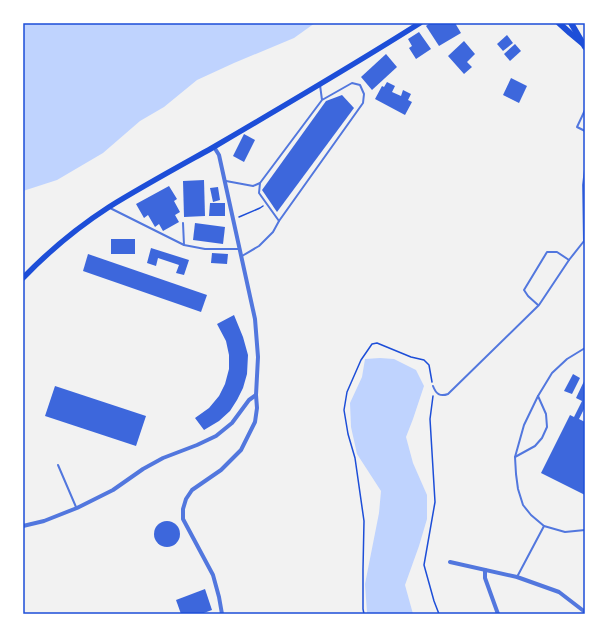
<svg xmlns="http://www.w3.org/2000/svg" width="608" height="637" viewBox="0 0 608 637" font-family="'Golos Text',sans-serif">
	<rect width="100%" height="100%" fill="#f2f2f2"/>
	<g fill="#bfd3fe">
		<polygon points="23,23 315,23 294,38 234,63 197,80 164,107 140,121 103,153 57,180 23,191"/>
		<polygon points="380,358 394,359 416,370 424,386 413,419 406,437 413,463 427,495 427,519 419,546 405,585 413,614 367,614 367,613 365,584 379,513 381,491 357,454 351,427 350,403 362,377 365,359"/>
	</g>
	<g fill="#3d67dc">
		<polygon points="430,23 455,23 461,33 439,46 426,26"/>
		<polygon points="419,32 431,49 416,59 409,48 412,46 408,39"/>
		<polygon points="507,35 513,43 503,51 497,44"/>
		<polygon points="464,41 475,54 467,62 472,67 464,74 448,56"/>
		<polygon points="515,44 521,51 510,61 504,54"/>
		<polygon points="386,54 397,67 372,90 361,77"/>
		<polygon points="511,78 527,86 519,103 503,95"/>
		<polygon points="387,82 395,86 392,92 401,96 403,90 411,94 408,100 412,102 405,115 375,99 382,86 384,87"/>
		<polygon points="342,95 354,108 277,212 262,190 326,101"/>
		<polygon points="244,134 255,140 244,162 233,156"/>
		<polygon points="204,180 205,216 184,217 183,181"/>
		<polygon points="169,186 177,199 174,201 180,212 175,215 179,222 163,231 159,224 155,227 148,215 144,218 136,204"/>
		<polygon points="218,187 220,200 213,202 210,188"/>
		<polygon points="210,203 225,203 225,216 209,216"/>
		<polygon points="195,223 225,227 223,244 193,240"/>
		<rect x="111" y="239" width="24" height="15"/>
		<polygon points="151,248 189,260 184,275 176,273 179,265 158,258 156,266 147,263"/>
		<polygon points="212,253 228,254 227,264 211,263"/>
		<polygon points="88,254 207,295 201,312 83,271"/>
		<polygon points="234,315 243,337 248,355 247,374 243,388 237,400 230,411 219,421 204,430 195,418 209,408 219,396 225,384 229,369 229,355 226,341 217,324"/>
		<polygon points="573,374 580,378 572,394 564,391"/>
		<polygon points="585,379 585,407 579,419 585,422 585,495 541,473 570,415 574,417 582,401 576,398"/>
		<polygon points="55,386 146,416 136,446 45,416"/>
		<circle cx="167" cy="534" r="13"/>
		<polygon points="205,589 212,610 201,614 181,614 176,600"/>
	</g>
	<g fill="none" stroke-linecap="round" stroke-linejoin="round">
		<g stroke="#1d4ed8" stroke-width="1.5">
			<polyline points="239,217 260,208 263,206"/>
			<polyline points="433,396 430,419 435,502 424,565 434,601 439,614"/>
			<polyline points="364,614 363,609 363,569 364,521 355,458 348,434 344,410 347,392 361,360 372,344 377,343 411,357 424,360 429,365 432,382"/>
		</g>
		<g stroke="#5277de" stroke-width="2">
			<polyline points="320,85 322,100 260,183 259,193 279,221 363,103 364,94 360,85 352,83 322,100"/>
			<polyline points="585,110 577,127 585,131"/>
			<polyline points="226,181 253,186 260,183"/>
			<polyline points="110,208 184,245 205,249 238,249"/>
			<polyline points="183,223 184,245"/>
			<polyline points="242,256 259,246 273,232 279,221"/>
			<polyline points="538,305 528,296 524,290 547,252 557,252 569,260"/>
			<polyline points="585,348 567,359 552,373 538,396 524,425 515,457 516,474 518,489 523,505 531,515 544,526 565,532 585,530"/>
			<path d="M433 386C436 394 440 397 448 394L539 305 569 260 584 241 583 185 585 170"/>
			<polyline points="515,457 535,446 542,438 547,427 546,414 538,396"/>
			<polyline points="58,465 76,507"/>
			<polyline points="517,577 544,526"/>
		</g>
		<g stroke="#5277de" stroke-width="4">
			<polyline points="214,147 219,155 255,319 258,357 256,395 257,408 255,422 241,450 221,470 192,490 186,499 183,509 183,519 213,575 219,597 222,614"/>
			<polyline points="23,526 44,521 77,508 113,490 143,469 163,458 197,445 216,436 232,423 249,400 256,395"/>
			<polyline points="450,562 517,577 559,592 585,612"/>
			<polyline points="485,570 485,578 498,614"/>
		</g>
		<path stroke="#1d4ed8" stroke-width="5.5" d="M23 278C49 251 78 227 109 207 143 186 178 167 212 148 282 107 352 66 420 23"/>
		<g stroke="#1d4ed8" stroke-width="6">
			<polyline points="559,23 570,33 582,43"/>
			<polyline points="571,23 585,47"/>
		</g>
	</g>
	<rect width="608" height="637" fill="none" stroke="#ffffff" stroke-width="48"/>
	<rect x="24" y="24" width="560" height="589" fill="none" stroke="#1d4ed8" stroke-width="1.5"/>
</svg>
